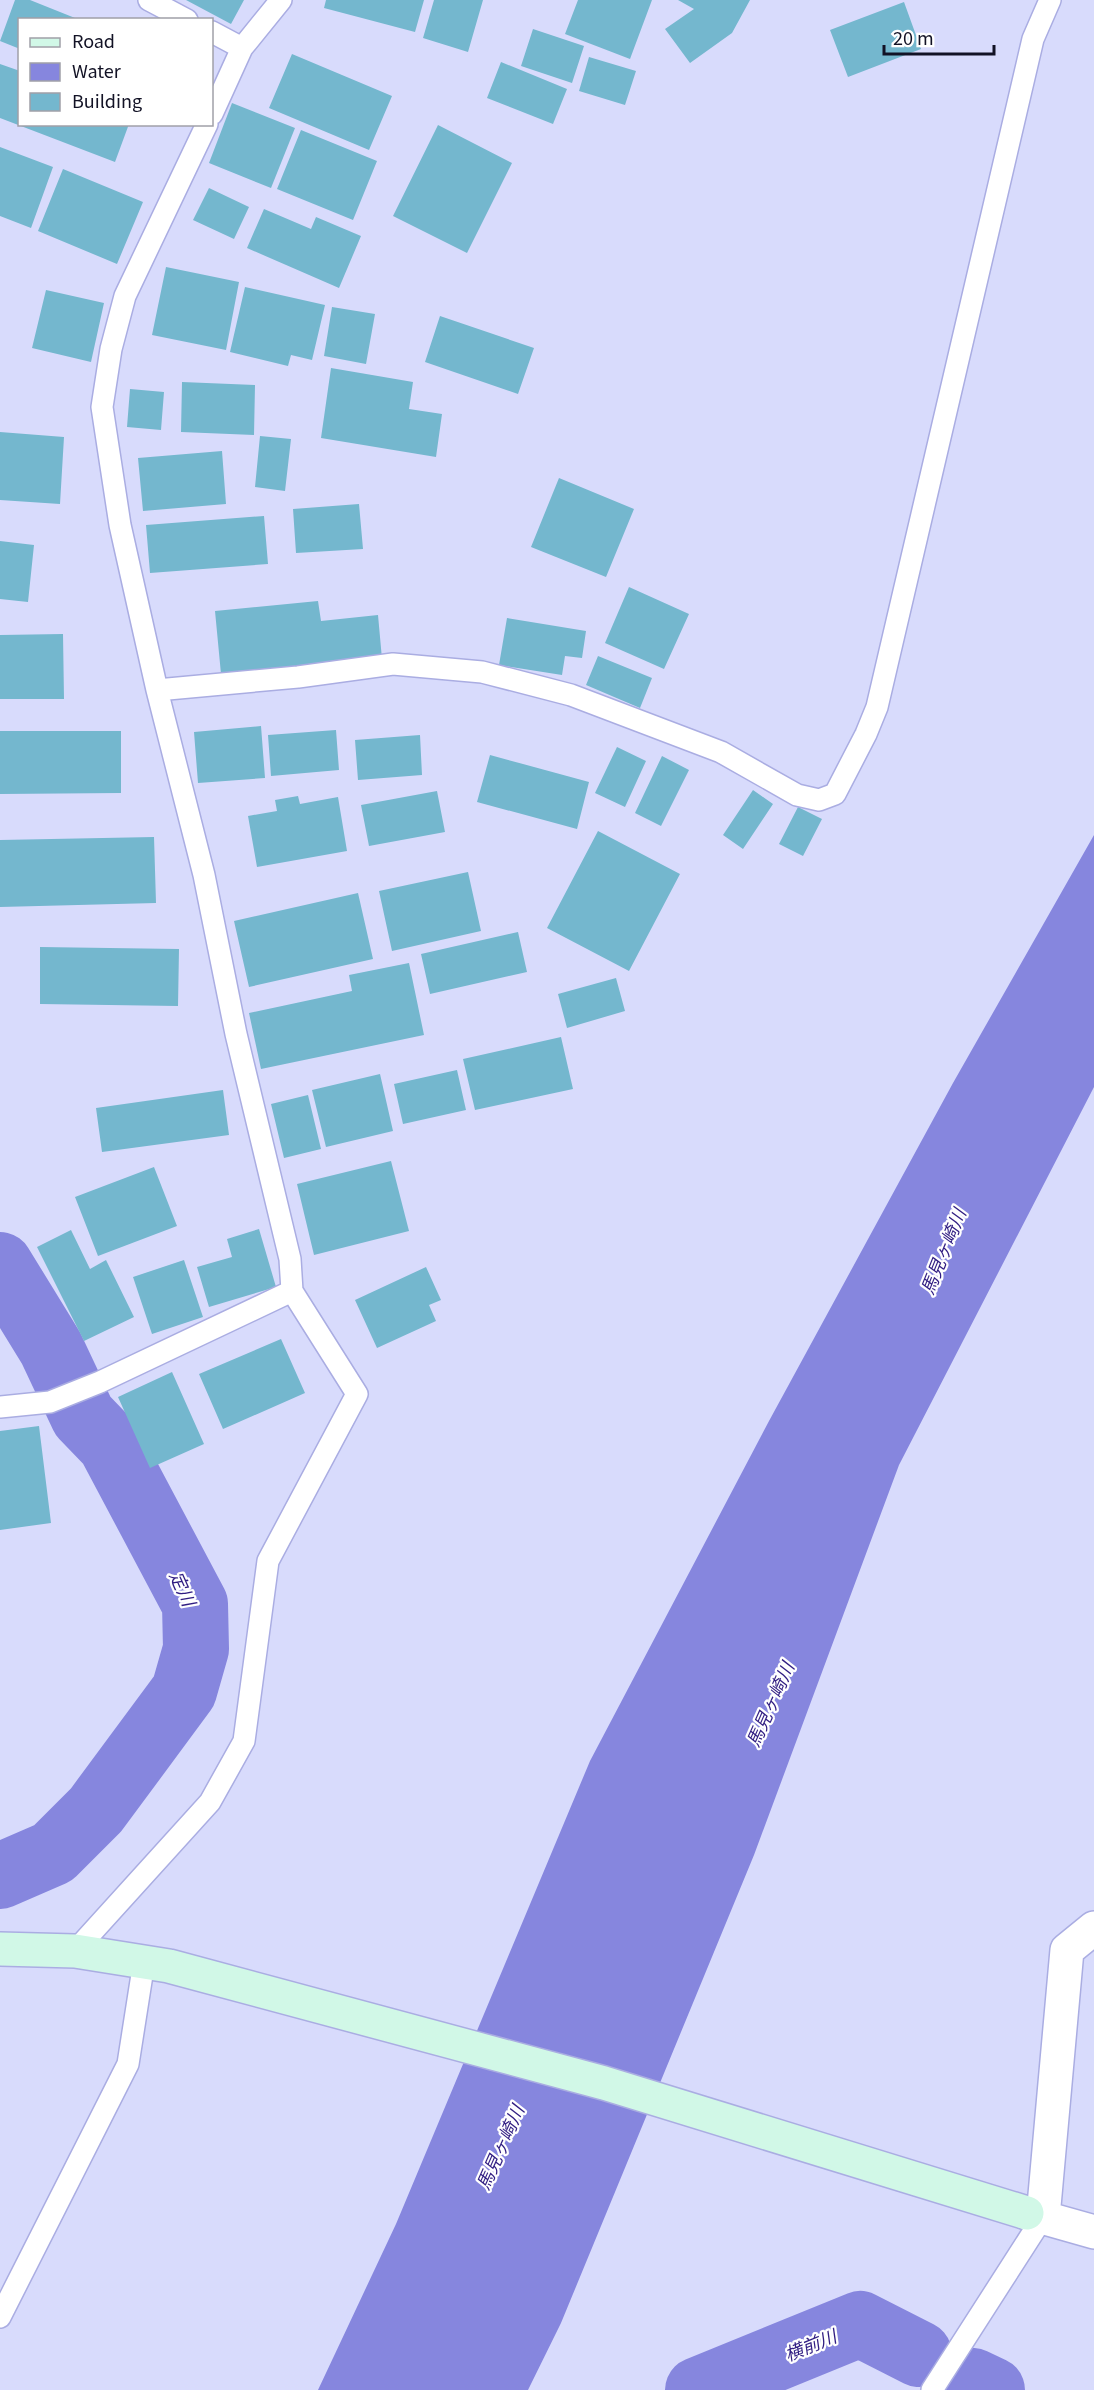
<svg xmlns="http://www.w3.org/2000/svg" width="1094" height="2390" viewBox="0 0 1094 2390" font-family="Georgia,'Noto Sans JP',serif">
<rect width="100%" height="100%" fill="#d8dbfc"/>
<path fill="#8686de" d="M 1094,835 L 1094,1087 L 899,1465 L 754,1855 L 561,2323 L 528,2390 L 318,2390 L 396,2224 L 590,1761 L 769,1421 L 953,1083 Z"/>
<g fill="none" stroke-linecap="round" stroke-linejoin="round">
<path stroke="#8686de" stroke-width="66" d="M 0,1265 L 51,1348 L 83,1416 L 110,1444 L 195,1604 L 196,1649 L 184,1691 L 96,1810 L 53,1853 L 0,1876
M 973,2381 L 992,2390
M 698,2390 L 860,2324 L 919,2354"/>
</g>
<path fill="#74b7ce" d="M 15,0 L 30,0 L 80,20 L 20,20 L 20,49 L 0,41 Z
M 186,0 L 244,0 L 231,24 Z
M 326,0 L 424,0 L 415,32 L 324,8 Z
M 434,0 L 483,0 L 468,52 L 423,38 Z
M 578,0 L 652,0 L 630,59 L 565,34 Z
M 678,0 L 750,0 L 732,33 L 690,63 L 665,29 L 694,9 Z
M 904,2 L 921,49 L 848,77 L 830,30 Z
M 533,29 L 584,46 L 572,83 L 521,66 Z
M 292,54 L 392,96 L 369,150 L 269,108 Z
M 589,57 L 636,71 L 625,105 L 579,91 Z
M 501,62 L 567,89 L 553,124 L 487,98 Z
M 0,64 L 20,71 L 20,124 L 129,124 L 115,162 L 0,118 Z
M 232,103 L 295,128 L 271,188 L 209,163 Z
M 438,125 L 512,163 L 467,253 L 393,216 Z
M 301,130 L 377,161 L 353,220 L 277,189 Z
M 0,147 L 53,167 L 31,228 L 0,216 Z
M 63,169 L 143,202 L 117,264 L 38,231 Z
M 209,188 L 249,207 L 234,239 L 193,220 Z
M 264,209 L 311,229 L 316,217 L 361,236 L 339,288 L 247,248 Z
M 166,267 L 239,282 L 226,350 L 152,335 Z
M 245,287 L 325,305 L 312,360 L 291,355 L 288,366 L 230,352 Z
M 46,290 L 104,303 L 91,362 L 32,348 Z
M 332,307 L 375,314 L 366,364 L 324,356 Z
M 440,316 L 534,348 L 518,394 L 425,362 Z
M 331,368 L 413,382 L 409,409 L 442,414 L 436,457 L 321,438 Z
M 182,382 L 255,385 L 254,435 L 181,432 Z
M 130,389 L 164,392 L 161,430 L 127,427 Z
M 0,432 L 64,437 L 60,504 L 0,500 Z
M 260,436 L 291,439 L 285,491 L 255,487 Z
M 222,451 L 226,504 L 143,511 L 138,458 Z
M 559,478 L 634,509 L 606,577 L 531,547 Z
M 359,504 L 363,549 L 296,553 L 293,509 Z
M 264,516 L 268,564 L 150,573 L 146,525 Z
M 0,541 L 34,545 L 28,602 L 0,599 Z
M 629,587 L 689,614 L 664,669 L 605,643 Z
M 318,601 L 321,621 L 378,615 L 382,659 L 221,674 L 215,611 Z
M 507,618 L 586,631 L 582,658 L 565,656 L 562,675 L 499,665 Z
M 63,634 L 64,699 L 0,699 L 0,635 Z
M 598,656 L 652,678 L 640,708 L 586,685 Z
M 261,726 L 265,778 L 198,783 L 194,732 Z
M 336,730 L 339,770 L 271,776 L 268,735 Z
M 0,731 L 121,731 L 121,793 L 0,794 Z
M 420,735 L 422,775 L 358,780 L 355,740 Z
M 617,747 L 646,761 L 625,807 L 595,793 Z
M 490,755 L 589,782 L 577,829 L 477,802 Z
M 662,756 L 689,770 L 661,826 L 635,813 Z
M 753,790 L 773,804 L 743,849 L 723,835 Z
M 437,791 L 445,832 L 369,846 L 361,805 Z
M 298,796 L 300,804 L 338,797 L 347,851 L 257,867 L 248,816 L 277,811 L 275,800 Z
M 798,807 L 822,819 L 803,856 L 779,844 Z
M 598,831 L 680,874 L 629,971 L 547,928 Z
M 154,837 L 156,903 L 0,907 L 0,840 Z
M 468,872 L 481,931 L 392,951 L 379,891 Z
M 358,893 L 373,959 L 249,987 L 234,921 Z
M 518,932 L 527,972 L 430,994 L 421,954 Z
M 40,947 L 179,949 L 178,1006 L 40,1004 Z
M 409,963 L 424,1035 L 261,1069 L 249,1013 L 352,991 L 349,975 Z
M 616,978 L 625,1011 L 567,1028 L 558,994 Z
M 561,1037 L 573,1089 L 475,1110 L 463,1059 Z
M 457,1070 L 466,1110 L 403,1124 L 394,1084 Z
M 380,1074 L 393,1131 L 326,1147 L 312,1090 Z
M 223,1090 L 229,1135 L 102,1152 L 96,1108 Z
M 308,1095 L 321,1149 L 284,1158 L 271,1104 Z
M 391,1161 L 409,1231 L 314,1255 L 297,1184 Z
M 154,1167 L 177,1226 L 98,1256 L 75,1197 Z
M 259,1229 L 276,1287 L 209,1307 L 197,1267 L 232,1257 L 227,1239 Z
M 71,1230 L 90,1269 L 106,1260 L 134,1317 L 84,1341 L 37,1247 Z
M 184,1260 L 203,1317 L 152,1334 L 133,1277 Z
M 426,1267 L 441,1300 L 429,1305 L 436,1321 L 377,1348 L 355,1300 Z
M 281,1339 L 305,1393 L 223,1429 L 199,1374 Z
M 172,1372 L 204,1444 L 150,1468 L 118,1397 Z
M 39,1426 L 51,1523 L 0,1530 L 0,1431 Z"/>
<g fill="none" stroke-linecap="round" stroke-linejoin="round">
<defs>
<path id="lane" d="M 149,0 L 187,20
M 212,32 L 242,48
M 212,114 L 242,48 L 281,0
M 157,690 L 298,677 L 393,664 L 482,672 L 571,695 L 721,752 L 797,795 L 819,800 L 835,794 L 866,734 L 877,707 L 1033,39 L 1050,0
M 0,1407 L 50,1402 L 100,1382 L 292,1291
M 75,1951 L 210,1802 L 244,1741 L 268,1561 L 357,1394 L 292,1291 L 290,1259 L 236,1034 L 204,875 L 157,690 L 120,525 L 102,407 L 111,349 L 125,296 L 207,124
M 0,2317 L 128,2064 L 144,1962
M 932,2390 L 1043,2217"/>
<path id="street" d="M 1027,2213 L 1094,2232
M 1043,2217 L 1067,1950 L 1094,1928"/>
<path id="secondary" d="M 0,1949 L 75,1951 L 169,1966 L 604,2083 L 1027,2213"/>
</defs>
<use href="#lane" stroke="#aaade2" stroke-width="24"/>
<use href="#street" stroke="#aaade2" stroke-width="36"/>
<use href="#secondary" stroke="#aaade2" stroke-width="36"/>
<use href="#lane" stroke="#fff" stroke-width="21"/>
<use href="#street" stroke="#fff" stroke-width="33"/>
<use href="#secondary" stroke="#d1f8e7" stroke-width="33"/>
</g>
<g text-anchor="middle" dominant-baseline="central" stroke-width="4.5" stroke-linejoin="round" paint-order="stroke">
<g font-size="18" font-style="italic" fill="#301d82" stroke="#fff">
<text transform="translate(942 1251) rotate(-68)">馬見ヶ崎川</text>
<text transform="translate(184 1588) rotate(66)">定川</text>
<text transform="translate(769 1704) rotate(-66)">馬見ヶ崎川</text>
<text transform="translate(499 2147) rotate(-66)">馬見ヶ崎川</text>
<text transform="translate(810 2344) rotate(-22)">横前川</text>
</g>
</g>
<rect x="18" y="18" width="195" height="108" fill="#ffffff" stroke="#a0a0a8" stroke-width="1.5"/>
<rect x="30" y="38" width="30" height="9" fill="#d1f8e7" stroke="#a0a0a8" stroke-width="1.5"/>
<text x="72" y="48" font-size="18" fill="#121225">Road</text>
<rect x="30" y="63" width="30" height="18" fill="#8686de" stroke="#a0a0a8" stroke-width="1.5"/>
<text x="72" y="78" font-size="18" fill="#121225">Water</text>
<rect x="30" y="93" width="30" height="18" fill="#74b7ce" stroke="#a0a0a8" stroke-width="1.5"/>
<text x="72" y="108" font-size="18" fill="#121225">Building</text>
<path d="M884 45v9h110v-9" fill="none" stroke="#121225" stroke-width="3"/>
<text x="893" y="45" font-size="18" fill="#121225" stroke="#ffffff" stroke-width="4.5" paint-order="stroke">20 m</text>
</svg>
